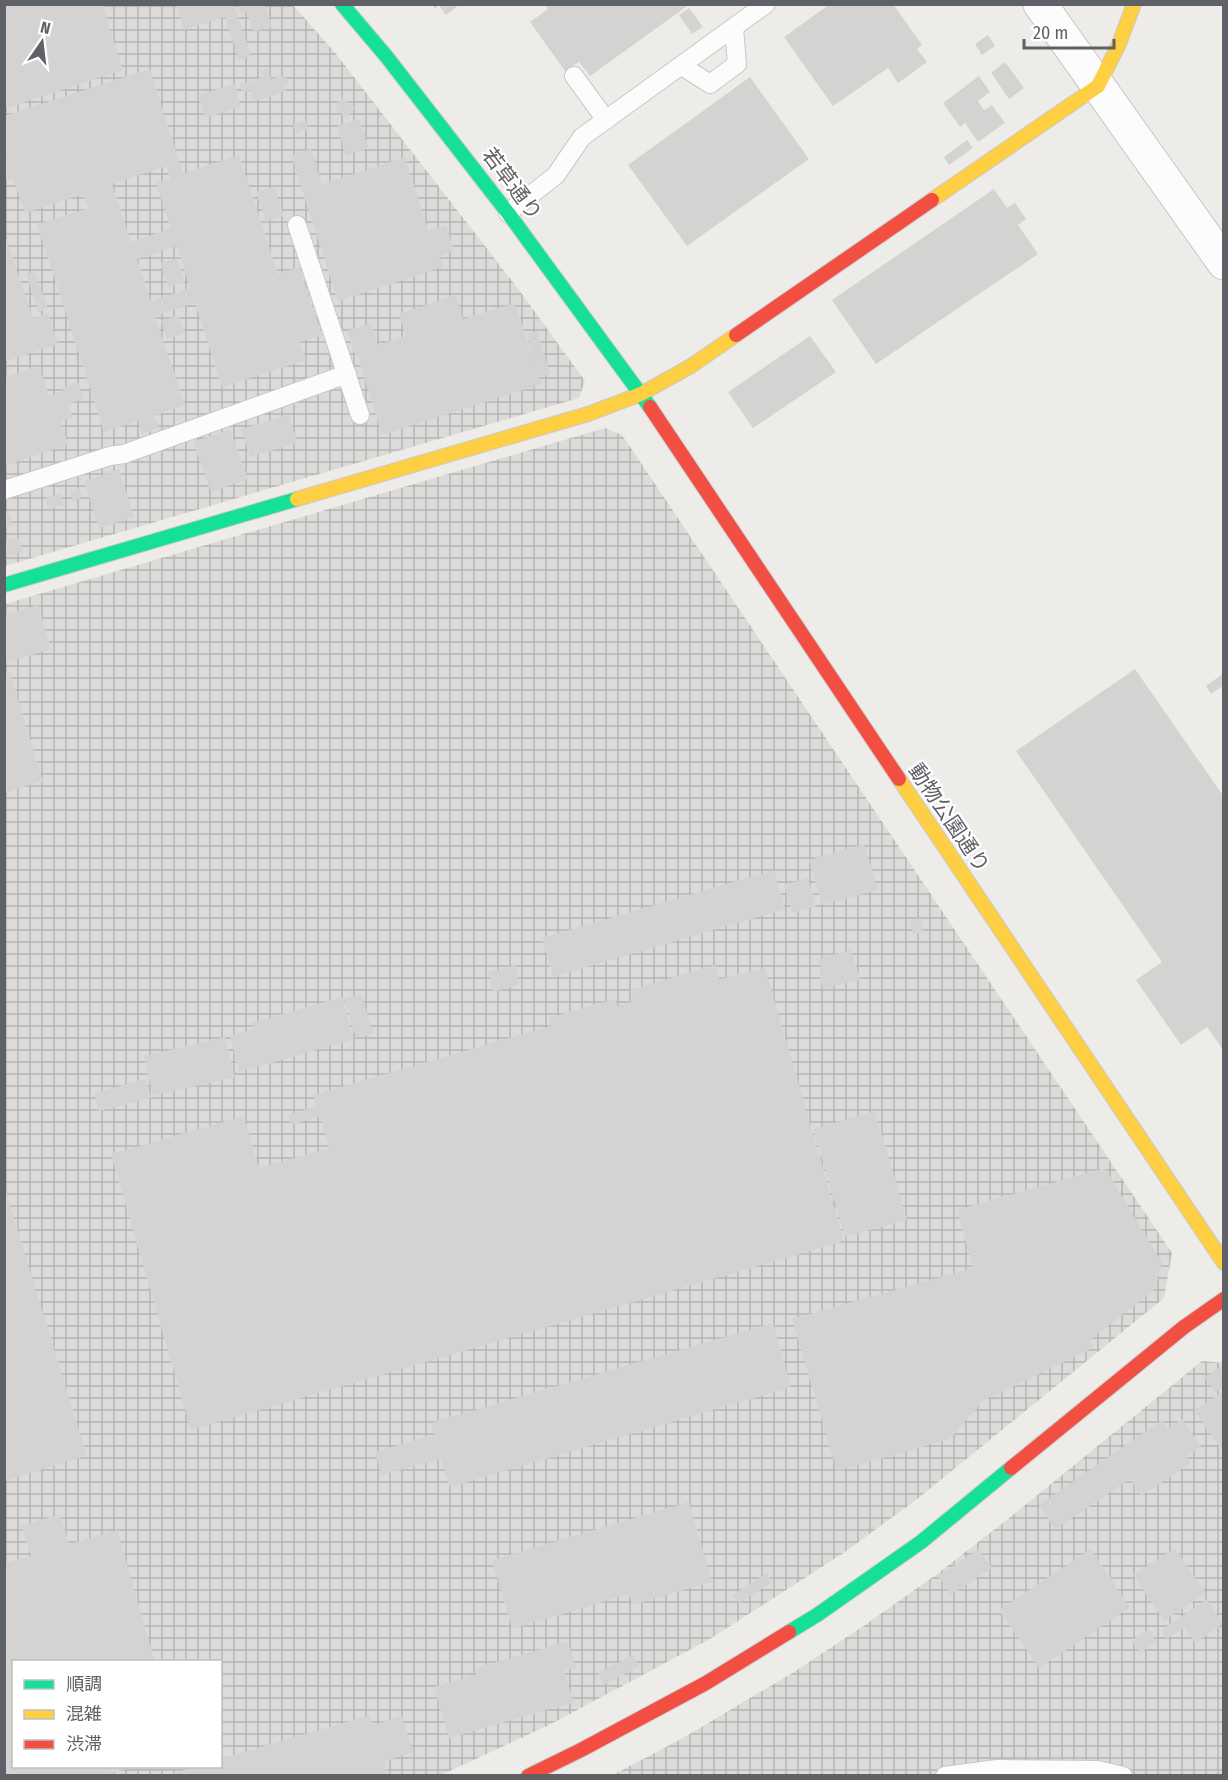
<svg xmlns="http://www.w3.org/2000/svg" width="1228" height="1780" viewBox="0 0 1228 1780" font-family="'Fira Sans Condensed','Noto Sans JP',sans-serif">
<defs>
<pattern id="industrial-grid" width="8" height="8" patternUnits="userSpaceOnUse" patternTransform="scale(1.5)"><rect width="8" height="8" fill="#dddbd9"/><path d="M0 4h8M4 0v8" fill="none" stroke="#b6b5b4"/></pattern>
</defs>
<rect width="100%" height="100%" fill="#edece9"/>
<path fill="url(#industrial-grid)" fill-rule="evenodd" d="M 5,5 L 293,5 L 336,54 L 519,290 L 585,381 L 579,398 L 5,566 Z
M 605,428 L 622,435 L 1172,1253 L 1164,1298 L 916,1500 L 842,1554 L 710,1639 L 551,1724 L 454,1769 L 439,1776 L 5,1776 L 5,604 ZM 14,1662 L 220,1662 L 220,1766 L 14,1766 Z
M 1202,1361 L 1223,1363 L 1223,1775 L 611,1776 L 683,1738 L 794,1672 L 865,1625 L 937,1574 L 1008,1519 Z"/>
<path fill="#d4d3d2" fill-rule="evenodd" d="M 4,4 L 102,4 L 123,70 L 4,109 Z
M 176,4 L 234,4 L 251,56 L 239,60 L 225,17 L 184,30 Z
M 238,4 L 264,4 L 272,26 L 254,32 L 247,12 L 241,14 Z
M 432,4 L 460,4 L 446,15 L 439,5 L 435,9 Z
M 545,4 L 690,4 L 590,76 L 579,62 L 565,71 L 530,22 L 548,9 Z
M 830,4 L 893,4 L 922,45 L 917,49 L 927,62 L 898,83 L 888,68 L 833,106 L 784,37 Z
M 689,8 L 703,27 L 692,34 L 679,15 Z
M 988,35 L 995,46 L 982,55 L 975,44 Z
M 1005,62 L 1024,88 L 1009,99 L 991,73 Z
M 268,68 L 271,79 L 285,75 L 289,84 L 284,86 L 286,91 L 254,102 L 250,90 L 242,92 L 240,84 L 263,77 L 261,71 Z
M 150,69 L 183,174 L 239,155 L 278,274 L 299,267 L 322,335 L 300,342 L 306,360 L 222,387 L 195,303 L 155,316 L 185,405 L 154,416 L 159,428 L 142,434 L 138,421 L 104,432 L 37,224 L 88,208 L 83,194 L 25,213 L 13,178 L 4,181 L 4,159 L 7,158 L 4,152 L 4,116 ZM 166,166 L 170,179 L 156,183 L 171,228 L 131,242 L 112,184 ZM 177,246 L 190,288 L 151,301 L 137,259 Z
M 979,76 L 990,92 L 978,101 L 984,110 L 972,118 L 992,105 L 1005,123 L 978,142 L 965,123 L 960,127 L 943,103 Z
M 750,77 L 809,159 L 687,246 L 628,165 Z
M 235,84 L 241,107 L 205,118 L 198,95 Z
M 342,97 L 355,108 L 347,118 L 334,108 Z
M 359,119 L 369,148 L 346,156 L 337,126 Z
M 306,120 L 308,129 L 296,133 L 293,124 Z
M 967,140 L 973,148 L 949,165 L 944,157 Z
M 311,149 L 322,184 L 405,157 L 428,230 L 446,225 L 454,251 L 439,256 L 443,267 L 338,301 L 291,155 Z
M 274,186 L 284,216 L 266,222 L 256,192 Z
M 994,189 L 1007,208 L 1015,203 L 1026,219 L 1018,225 L 1038,254 L 876,364 L 832,300 Z
M 4,232 L 33,318 L 48,313 L 58,344 L 4,362 Z
M 177,258 L 185,282 L 168,287 L 160,263 Z
M 35,272 L 48,309 L 39,312 L 26,274 Z
M 456,295 L 463,319 L 515,303 L 535,363 L 527,334 L 537,331 L 550,374 L 539,377 L 542,384 L 382,435 L 357,354 L 355,355 L 347,331 L 371,323 L 378,345 L 406,336 L 399,314 Z
M 179,315 L 185,333 L 167,339 L 161,321 Z
M 810,336 L 836,372 L 753,428 L 728,392 Z
M 39,366 L 49,396 L 63,391 L 62,387 L 78,382 L 84,399 L 68,404 L 73,418 L 61,421 L 68,445 L 4,466 L 4,378 Z
M 289,415 L 297,443 L 250,457 L 241,429 Z
M 230,429 L 248,479 L 211,492 L 193,442 Z
M 119,469 L 134,517 L 99,528 L 84,481 Z
M 79,488 L 83,497 L 73,501 L 70,491 Z
M 61,493 L 64,505 L 48,509 L 45,498 Z
M 8,511 L 13,525 L 4,528 L 4,512 Z
M 18,537 L 23,552 L 4,557 L 4,540 Z
M 38,605 L 51,649 L 4,663 L 4,615 Z
M 1135,669 L 1224,797 L 1224,1051 L 1207,1027 L 1181,1045 L 1136,980 L 1162,962 L 1016,751 Z
M 10,673 L 43,781 L 4,793 L 4,674 Z
M 1224,673 L 1224,685 L 1211,694 L 1206,686 Z
M 864,844 L 878,890 L 822,905 L 809,860 Z
M 774,870 L 785,909 L 553,977 L 542,938 Z
M 808,878 L 816,906 L 792,913 L 784,885 Z
M 920,918 L 924,932 L 914,935 L 910,921 Z
M 851,950 L 860,979 L 823,989 L 819,974 L 822,973 L 818,959 Z
M 515,965 L 520,984 L 493,992 L 488,972 Z
M 715,965 L 719,979 L 765,968 L 844,1241 L 191,1430 L 111,1154 L 244,1116 L 259,1168 L 329,1148 L 320,1116 L 291,1125 L 288,1115 L 316,1106 L 313,1095 L 550,1026 L 548,1018 L 615,999 L 617,1006 L 633,1001 L 630,990 Z
M 361,994 L 373,1033 L 356,1038 L 344,999 Z
M 342,997 L 354,1039 L 239,1072 L 230,1036 L 253,1029 L 251,1023 Z
M 225,1037 L 235,1077 L 153,1096 L 144,1056 Z
M 146,1079 L 151,1098 L 99,1111 L 94,1093 Z
M 875,1111 L 907,1220 L 845,1237 L 813,1129 Z
M 1105,1168 L 1162,1263 L 1155,1289 L 1090,1340 L 1093,1348 L 983,1401 L 950,1439 L 837,1471 L 792,1319 L 973,1268 L 957,1210 Z
M 6,1192 L 87,1456 L 4,1481 L 4,1193 Z
M 773,1323 L 791,1387 L 450,1487 L 440,1459 L 382,1475 L 375,1452 L 434,1435 L 430,1423 Z
M 1224,1365 L 1224,1387 L 1215,1392 L 1205,1377 Z
M 1224,1391 L 1224,1454 L 1194,1410 Z
M 1182,1419 L 1201,1446 L 1187,1456 L 1191,1463 L 1141,1496 L 1130,1479 L 1055,1529 L 1039,1505 L 1162,1420 L 1168,1429 Z
M 689,1502 L 712,1582 L 632,1605 L 629,1594 L 512,1629 L 492,1560 Z
M 60,1514 L 69,1544 L 117,1530 L 155,1662 L 14,1662 L 14,1766 L 132,1767 L 103,1776 L 4,1776 L 4,1563 L 31,1556 L 21,1526 Z
M 1175,1548 L 1206,1593 L 1164,1621 L 1133,1575 Z
M 979,1549 L 992,1568 L 951,1595 L 938,1576 Z
M 1091,1549 L 1130,1607 L 1039,1668 L 999,1610 Z
M 767,1573 L 772,1582 L 739,1603 L 733,1595 Z
M 1207,1599 L 1223,1624 L 1195,1643 L 1185,1627 L 1167,1639 L 1161,1630 Z
M 1149,1629 L 1157,1642 L 1140,1653 L 1132,1640 Z
M 568,1641 L 576,1668 L 564,1671 L 574,1702 L 449,1738 L 434,1687 L 477,1674 L 475,1668 Z
M 633,1655 L 639,1667 L 604,1684 L 598,1673 Z
M 370,1715 L 373,1725 L 402,1716 L 413,1752 L 384,1761 L 388,1776 L 167,1776 L 195,1766 L 220,1766 L 220,1759 Z"/>
<g fill="none" stroke-linecap="round" stroke-linejoin="round">
<defs>
<path id="lane" d="M 682,66 L 710,84 L 737,64 L 734,28
M 574,76 L 606,120
M 508,213 L 556,175 L 582,137 L 766,4
M 297,225 L 360,415
M 4,490 L 110,456 L 124,454 L 347,374
M 945,1776 L 997,1769 L 1098,1770 L 1123,1776"/>
<path id="street" d="M 1040,4 L 1224,263"/>
<path id="fast" d="M 342,4 L 386,56 L 508,213 L 650,407
M 4,585 L 297,499
M 789,1632 L 817,1615 L 921,1542 L 1011,1468"/>
<path id="slow" d="M 932,200 L 1098,86 L 1119,44 L 1134,4
M 297,499 L 588,414 L 641,394 L 691,366 L 736,335
M 899,779 L 1224,1263"/>
<path id="jam" d="M 736,335 L 932,200
M 650,407 L 899,779
M 1011,1468 L 1184,1327 L 1224,1299
M 528,1776 L 581,1750 L 706,1683 L 789,1632"/>
</defs>
<use href="#lane" stroke="#c8c8c8" stroke-width="20"/>
<use href="#street" stroke="#c8c8c8" stroke-width="35"/>
<use href="#fast" stroke="#cacaca" stroke-width="16"/>
<use href="#slow" stroke="#cacaca" stroke-width="16"/>
<use href="#jam" stroke="#cacaca" stroke-width="16"/>
<use href="#lane" stroke="#fcfcfc" stroke-width="18"/>
<use href="#street" stroke="#fcfcfc" stroke-width="33"/>
<use href="#fast" stroke="#16e098" stroke-width="14"/>
<use href="#slow" stroke="#ffcf43" stroke-width="14"/>
<use href="#jam" stroke="#f24e42" stroke-width="14"/>
</g>
<g text-anchor="middle" dominant-baseline="central" stroke-width="4.5" stroke-linejoin="round" paint-order="stroke">
<g font-size="21" fill="#5e6166" stroke="#fff">
<text transform="translate(512 184) rotate(53)">若草通り</text>
<text transform="translate(949 818) rotate(56)">動物公園通り</text>
</g>
</g>
<rect width="1228" height="1780" fill="none" stroke="#5e6166" stroke-width="12"/>
<rect x="12" y="1660" width="210" height="108" fill="#ffffff" stroke="#bfc0c2" stroke-width="1.5"/>
<rect x="24" y="1680" width="30" height="9" fill="#16e098" stroke="#bfc0c2" stroke-width="1.5"/>
<text x="66" y="1690" font-size="18" fill="#5e6166">順調</text>
<rect x="24" y="1710" width="30" height="9" fill="#ffcf43" stroke="#bfc0c2" stroke-width="1.5"/>
<text x="66" y="1720" font-size="18" fill="#5e6166">混雑</text>
<rect x="24" y="1740" width="30" height="9" fill="#f24e42" stroke="#bfc0c2" stroke-width="1.5"/>
<text x="66" y="1750" font-size="18" fill="#5e6166">渋滞</text>
<g transform="translate(42 42) rotate(14)" stroke="#ffffff" stroke-width="4.5" paint-order="stroke">
<path d="M0-4.5L10 22L0 15L-10 22Z" fill="#5e6166"/>
<text y="-9" font-size="16" font-weight="bold" text-anchor="middle" fill="#5e6166">N</text>
</g>
<path d="M1024 39v9h90v-9" fill="none" stroke="#5e6166" stroke-width="3"/>
<text x="1033" y="39" font-size="18" fill="#5e6166" stroke="#ffffff" stroke-width="4.5" paint-order="stroke">20 m</text>
</svg>
